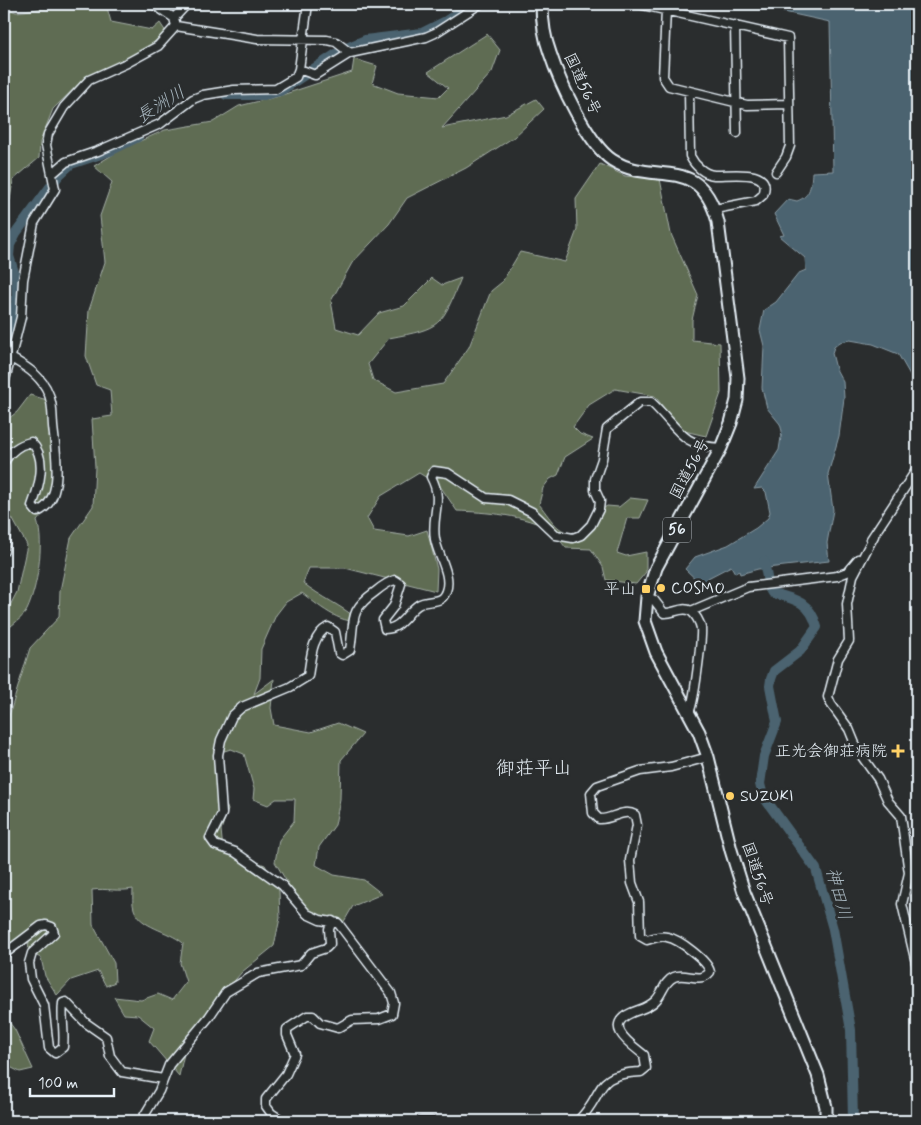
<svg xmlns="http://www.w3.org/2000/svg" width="921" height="1125" viewBox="0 0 921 1125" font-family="Mynerve,'Klee One',sans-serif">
<rect width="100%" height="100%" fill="#2a2d2e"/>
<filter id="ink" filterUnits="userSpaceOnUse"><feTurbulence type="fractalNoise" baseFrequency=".02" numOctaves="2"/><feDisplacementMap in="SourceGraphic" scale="10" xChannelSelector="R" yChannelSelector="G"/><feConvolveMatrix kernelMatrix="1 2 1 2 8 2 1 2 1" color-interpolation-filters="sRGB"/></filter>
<g filter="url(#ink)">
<path fill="#5f6c53" stroke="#a4aea6" d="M 75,4 L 106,4 L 111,22 L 152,30 L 160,23 L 166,32 L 142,52 L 85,78 L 53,109 L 40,142 L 39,158 L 13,180 L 10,200 L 4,209 L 4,7 L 16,12 Z
M 487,34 L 500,50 L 492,72 L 442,128 L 506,115 L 536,99 L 544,109 L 514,137 L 466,168 L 407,198 L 389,224 L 352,263 L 331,301 L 336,328 L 358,335 L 379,313 L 404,306 L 432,278 L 442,285 L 461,278 C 441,327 442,328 389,338 L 368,364 L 373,380 L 396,392 L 443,384 L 469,347 L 491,291 L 502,282 L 520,252 L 565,262 L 577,230 L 576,199 L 600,164 L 625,176 L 660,179 L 671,234 L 698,295 L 692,320 L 692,340 L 720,343 L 721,393 L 706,436 L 680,430 L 655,396 L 615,389 L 589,405 L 573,427 L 580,434 L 593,439 L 565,457 L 558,475 L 550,479 L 543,488 L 539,504 C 554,523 557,533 583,537 L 595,528 L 598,512 L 607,506 L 619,507 L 630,498 L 648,500 L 640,518 L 627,518 L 617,553 L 626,556 L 646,552 L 646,572 L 636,584 L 606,580 L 603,567 L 591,549 L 566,548 C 561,542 556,534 550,530 C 527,515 484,512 457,511 L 440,486 L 419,473 L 381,496 L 367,518 L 374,531 L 409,536 L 427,530 L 437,569 L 436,591 L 345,568 L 309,568 L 303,583 C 321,597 342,606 360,621 C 339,624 318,605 302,593 L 286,602 L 276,615 L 261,649 L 260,678 L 254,694 L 274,679 L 271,708 L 274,725 L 311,732 L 338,723 L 363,734 L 341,760 L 340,799 L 335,825 L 319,847 L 316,865 L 334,875 L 364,880 L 382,894 L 353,906 L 342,925 L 326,922 L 302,907 L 275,862 L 279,840 L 294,821 L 295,799 L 276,799 L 268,805 L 253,799 L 254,789 L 244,754 L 231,749 L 214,754 L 217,780 L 228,810 L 221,830 L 223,850 L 265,865 L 279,891 L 280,918 L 274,946 L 242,972 L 217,1001 L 186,1045 L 179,1076 L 149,1041 L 154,1028 L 138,1015 L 124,1014 L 114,997 L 141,1000 L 158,994 L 172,1000 L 186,982 L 180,963 L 183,943 C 168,930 140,928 134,909 C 132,904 133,895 133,889 C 118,892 107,888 92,890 L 93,925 L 114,963 L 115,982 L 106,986 L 98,971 L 71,980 L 57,995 L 45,976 L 41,958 L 28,952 L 29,942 L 4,960 L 4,732 L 30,648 L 59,617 L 60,591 L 71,538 L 93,506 L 95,467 L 92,419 L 112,416 L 110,390 L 96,385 L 86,356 L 89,310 L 105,262 L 100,216 L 112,182 L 94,166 L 122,149 L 165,130 L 213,122 L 239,106 L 276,97 L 352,72 L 354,59 L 377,66 L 372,83 L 398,93 L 439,97 L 448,88 L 428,72 Z
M 30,395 L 47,400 C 55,428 70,473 54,500 C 50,508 42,514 37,521 C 45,543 37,589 27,610 C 23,618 10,626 4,632 L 4,617 L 17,592 L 27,545 L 12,518 L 4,514 L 4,422 L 17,412 Z
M 4,1015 L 15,1030 L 33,1069 L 20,1072 L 4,1064 Z"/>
<path fill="#4b636f" stroke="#8a9ca6" d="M 747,4 L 917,4 L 917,387 L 898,354 L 873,344 L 850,340 L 840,342 L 834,347 L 832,353 L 836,369 L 843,382 L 844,398 L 839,436 L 828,474 L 833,510 L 827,543 L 829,561 L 758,569 L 740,574 L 739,571 L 735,573 L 731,566 L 706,579 L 708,585 L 703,586 L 685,569 L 695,557 L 728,545 L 756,528 L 768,518 L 770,512 L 766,492 L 762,488 L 754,489 L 779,450 L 782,431 L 780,424 L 767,408 L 762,388 L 764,346 L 760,330 L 764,310 L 776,302 L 799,273 L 806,270 L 805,258 L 779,236 L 784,235 L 774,214 L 788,199 L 797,201 C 811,196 811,185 812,172 L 833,171 L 830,22 Z"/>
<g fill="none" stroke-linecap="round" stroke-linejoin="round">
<path stroke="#4b636f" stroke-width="10" d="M 226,95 L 265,95 L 280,91 L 344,49 L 365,40 L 422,33 L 446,21 L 472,4
M 4,365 L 17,298 L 16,279 L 9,256 L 10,245 L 16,233 L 59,175 L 71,164 L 110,151 L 138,137
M 764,561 L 769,588 L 772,593 C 796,599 810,602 817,627 L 800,651 L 774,671 L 771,679 L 770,686 L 777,722 L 764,756 L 760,784 L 763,796 L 816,869 L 833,929 L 851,1030 L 853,1121"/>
<defs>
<path id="minor" d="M 153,4 L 174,18 L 176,26
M 638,4 L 788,38 L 790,146 L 786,157 L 776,172
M 666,10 L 663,77 L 669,86 L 747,105 L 789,104
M 174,18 L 187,4
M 735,25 L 737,133
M 299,69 L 315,75 L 350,53 L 426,37 L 435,33 L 480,4
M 689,91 L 690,156 C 695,166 704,174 714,175 C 728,176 774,167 763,195 L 756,201 L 715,209
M 52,174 L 66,162 L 98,151 L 160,124 L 193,99 L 203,95 L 234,90 L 276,89 L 296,77 L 299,69 L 308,4
M 4,384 L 21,317 L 23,280 L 34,223 L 55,189 L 46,145 L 48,134 L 64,107 L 89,80 L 127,63 L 158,46 L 176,26 L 257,39 L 327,40 L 336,42 L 350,53
M 4,462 C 10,451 18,445 31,442 C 48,458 39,487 32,506 L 37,512 C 66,501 55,449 53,426 C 52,412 53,401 46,388 C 38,374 25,366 11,358
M 4,508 L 6,532 L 4,551
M 874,536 L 853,576 L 847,604 L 849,641 L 838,659 L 828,697 L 831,704 L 849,729 L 858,751 L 878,779 L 888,801 L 901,816 L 909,873 L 902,904 L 917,967
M 871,539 L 917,469
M 647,597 L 654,600 L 664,613 C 673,614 682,606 691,611 C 695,614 700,622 701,628 C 702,638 694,706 689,712
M 691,611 L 748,587 L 837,576 L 847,572 L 858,559
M 917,825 L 917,827
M 4,954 L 41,926 L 46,925 L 52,927 L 54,933 L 32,953 L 29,963 L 31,979 L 44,1005 L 49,1048 L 55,1053 L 63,1047 C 65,1032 61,1018 63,1003 L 66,1002 L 86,1023 L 106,1037 L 110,1056 L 122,1072 L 163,1079
M 141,1121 L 159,1091 L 169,1065 L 209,1017 L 226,992 L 258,973 L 301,965 L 311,953 L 326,948 L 330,944 L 329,929 L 332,921
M 283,1121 L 271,1113 L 266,1106 L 266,1099 L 286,1074 L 295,1054 L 287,1035 L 287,1029 L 307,1016 L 313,1016 L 320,1023 L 338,1028 L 352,1020 L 379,1019 L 392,1014 L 394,1003 L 391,993 L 338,923 L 320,920 L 307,914 L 282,885 L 235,852 L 215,845 L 210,838 L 222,814 L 218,755 L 221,740 L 232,716 L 242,707 L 290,687 L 308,676 C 311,659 311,636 328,627 L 335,632 L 339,653 L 342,655 L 350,650 C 355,620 348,611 375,592 C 381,587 387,582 395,580 L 401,584 L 394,606 L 383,620 L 385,629 C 401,629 406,613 418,605 C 428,598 441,606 446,591 C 452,575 438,556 435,539 C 431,514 444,501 431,477 L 434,471 L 448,473 L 486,498 L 508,500 L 532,512 L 556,535 L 573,538 L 581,535 L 591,525 L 599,509 L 600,501 L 595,490 L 595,479 L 602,459 L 607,429 L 640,402 L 651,402 C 678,427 680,446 721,448
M 421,1121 L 432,1121
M 578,1121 C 606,1093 592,1074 641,1072 L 646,1068 L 644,1055 C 632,1045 602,1026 631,1013 C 640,1009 648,1008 655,1001 C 663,994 663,982 674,977 C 686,972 701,984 710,972 C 708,961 679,939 667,937 C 660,935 654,938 647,940 L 640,936 L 639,902 L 632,883 L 630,860 L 637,825 L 635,815 C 623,808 612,820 599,819 L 593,813 L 591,793 L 597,786 L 640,771 L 671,767 L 708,757"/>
<path id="highway" d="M 542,4 C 542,20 544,37 550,53 C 559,81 588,144 612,160 C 654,187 700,152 718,222 L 738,378 L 737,400 L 731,423 L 721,448 L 656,568 L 647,597 L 645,621 L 656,652 L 699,732 L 708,757 L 731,850 L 744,892 L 818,1075 L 826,1107 L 826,1121"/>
</defs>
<use href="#minor" stroke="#e8f1f8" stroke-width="11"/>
<use href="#highway" stroke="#e8f1f8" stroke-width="15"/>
<use href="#minor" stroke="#2a2d2e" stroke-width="8"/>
<use href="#highway" stroke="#2a2d2e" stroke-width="11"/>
</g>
</g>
<g fill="#ffd166" stroke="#2a2d2e" stroke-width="2">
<circle cx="661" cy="588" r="5"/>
<rect x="641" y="584" width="10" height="10" rx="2.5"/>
<path d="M895.5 743.5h5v5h5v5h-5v5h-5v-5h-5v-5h5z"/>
<circle cx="730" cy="796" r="5"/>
</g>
<g text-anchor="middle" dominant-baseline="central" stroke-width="5" stroke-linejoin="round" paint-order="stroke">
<rect fill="#2a2d2e" stroke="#afb6bb" stroke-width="1" x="663" y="517.5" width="28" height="25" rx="4"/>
<g font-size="15" font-weight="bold" fill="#e8f1f8">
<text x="677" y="530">56</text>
</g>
<g font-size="16" fill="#e8f1f8" stroke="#2a2d2e">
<text transform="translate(582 84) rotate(65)">国道56号</text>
<text transform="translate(690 469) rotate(-62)">国道56号</text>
<text transform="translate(757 874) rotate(71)">国道56号</text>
</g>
<g font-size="16" fill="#e8f1f8" stroke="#2a2d2e" text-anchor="start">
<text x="671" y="588">COSMO</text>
<text x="636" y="589" text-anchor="end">平山</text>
<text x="887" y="751" text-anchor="end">正光会御荘病院</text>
<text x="740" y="796">SUZUKI</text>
</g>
<g font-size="18" font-style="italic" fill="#a9b8c1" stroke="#2a2d2e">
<text transform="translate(161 105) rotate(-32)">長洲川</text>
<text transform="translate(838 894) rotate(75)">神田川</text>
</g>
<g font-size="19" fill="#e8f1f8" stroke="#2a2d2e">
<text x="534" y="768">御荘平山</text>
</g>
</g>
<rect width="921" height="1125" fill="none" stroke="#2a2d2e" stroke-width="20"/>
<rect x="10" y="10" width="901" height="1105" fill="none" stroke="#e8f1f8" stroke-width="2" filter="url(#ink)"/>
<path d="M30 1088v8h84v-8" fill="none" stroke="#e8f1f8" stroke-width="2.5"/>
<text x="38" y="1088" font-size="15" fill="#e8f1f8" stroke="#2a2d2e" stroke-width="4" paint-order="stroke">100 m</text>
</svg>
